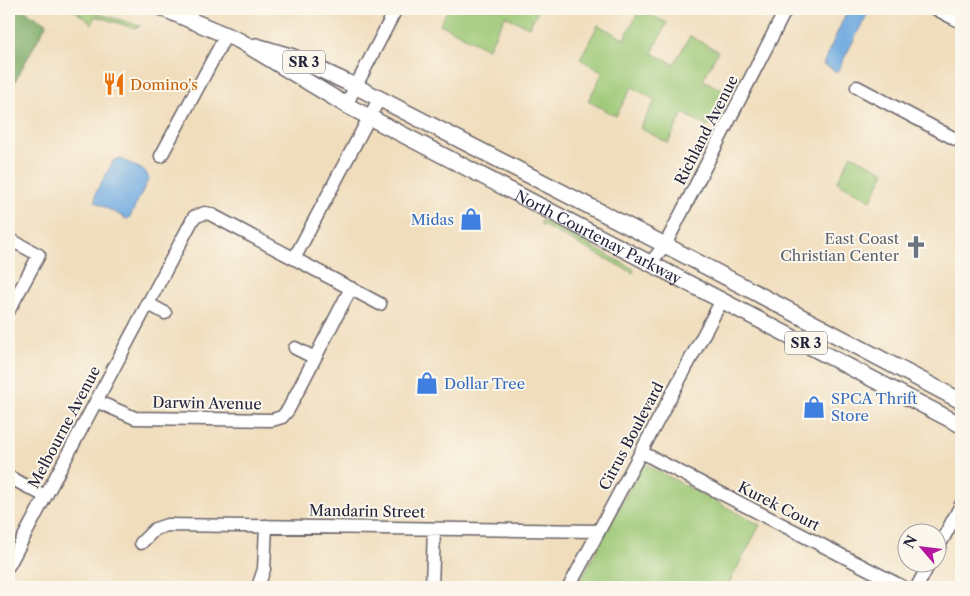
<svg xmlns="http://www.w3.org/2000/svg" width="970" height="596" viewBox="0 0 970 596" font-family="'Libre Caslon Text',serif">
<rect width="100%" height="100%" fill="#fbf7ec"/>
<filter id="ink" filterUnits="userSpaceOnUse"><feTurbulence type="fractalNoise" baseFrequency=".02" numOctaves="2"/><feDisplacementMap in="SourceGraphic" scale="10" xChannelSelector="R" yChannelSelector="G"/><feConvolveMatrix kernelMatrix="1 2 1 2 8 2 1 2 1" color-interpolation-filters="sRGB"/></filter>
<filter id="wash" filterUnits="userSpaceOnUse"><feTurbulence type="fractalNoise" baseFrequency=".0096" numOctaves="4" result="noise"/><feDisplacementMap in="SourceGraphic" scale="20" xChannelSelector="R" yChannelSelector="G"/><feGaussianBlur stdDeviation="1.12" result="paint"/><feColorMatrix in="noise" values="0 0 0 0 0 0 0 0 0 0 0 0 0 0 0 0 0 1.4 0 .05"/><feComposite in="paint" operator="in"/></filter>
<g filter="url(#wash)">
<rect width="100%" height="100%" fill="#f0ddbc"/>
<path fill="#9dc876" stroke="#607558" d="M 67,9 L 82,9 L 141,26 L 134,28 L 95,16 L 92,24 L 75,11 Z
M 448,9 L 539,9 L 529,27 L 505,16 L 488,49 L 440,24 Z
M 640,9 L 667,23 L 652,53 L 674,64 L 690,36 L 718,51 L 703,80 L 726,92 L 708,127 L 683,113 L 668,143 L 640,128 L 655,100 L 632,87 L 616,116 L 588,101 L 603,72 L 580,59 L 598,25 L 624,39 Z
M 851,155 L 885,172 L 871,200 L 837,182 Z
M 542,220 L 634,269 L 633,273 L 540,224 Z
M 643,463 L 760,525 L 727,587 L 577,587 Z"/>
<path fill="#7eac67" stroke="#506751" d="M 15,9 L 21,9 L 47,23 L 9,92 L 9,20 Z"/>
<path fill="#70aae0" stroke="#49668e" d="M 848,9 L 870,9 L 837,72 L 823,64 Z
M 121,159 L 145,171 L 149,178 L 130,217 L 127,219 L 95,202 L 96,192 L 114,160 Z"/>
</g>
<g filter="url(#ink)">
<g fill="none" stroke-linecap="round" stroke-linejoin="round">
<defs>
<path id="minor" d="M 936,9 L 961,22
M 857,87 L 961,142
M 346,105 L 396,9
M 161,156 L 226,35
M 9,239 L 39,255 L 9,310
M 295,257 L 379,99
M 650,263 L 665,245 L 786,9
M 147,303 L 165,313
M 295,348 L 315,358
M 96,401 L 135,418 L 272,420 L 282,417 L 288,410 L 351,288
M 641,452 L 903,587
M 9,477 L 45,496
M 141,543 L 155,529 L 167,525 L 599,531
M 938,548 L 961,505
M 9,565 L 194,217 L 205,213 L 210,214 L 380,304
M 258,587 L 264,569 L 266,526
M 432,587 L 434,529
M 569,587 L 722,300
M 917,587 L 929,564"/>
<g id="major">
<path id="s1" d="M 164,9 L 240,41 L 346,105 L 961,425"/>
<path d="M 256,46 L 293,57 L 355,86 L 665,245 L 961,401"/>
</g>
</defs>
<use href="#minor" stroke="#6a6368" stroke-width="15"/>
<use href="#major" stroke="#6a6368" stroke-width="18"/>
<use href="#minor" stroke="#fff" stroke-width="12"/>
<use href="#major" stroke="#fff" stroke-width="15"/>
</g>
</g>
<defs>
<symbol id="restaurant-bare" viewBox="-9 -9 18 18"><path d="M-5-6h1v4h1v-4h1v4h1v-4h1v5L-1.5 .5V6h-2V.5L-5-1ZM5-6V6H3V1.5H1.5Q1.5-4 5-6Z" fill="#e8710a" stroke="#fbf7ec" stroke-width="2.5" paint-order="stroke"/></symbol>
<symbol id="shop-bare" viewBox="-9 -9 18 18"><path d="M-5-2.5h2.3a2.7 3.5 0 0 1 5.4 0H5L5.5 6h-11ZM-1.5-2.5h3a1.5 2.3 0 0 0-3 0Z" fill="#3f7fe0" stroke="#fbf7ec" stroke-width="2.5" paint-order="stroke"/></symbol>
<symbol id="church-bare" viewBox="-9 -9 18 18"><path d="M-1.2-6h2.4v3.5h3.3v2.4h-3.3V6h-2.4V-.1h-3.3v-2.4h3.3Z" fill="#6b7280" stroke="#fbf7ec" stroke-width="2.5" paint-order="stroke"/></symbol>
</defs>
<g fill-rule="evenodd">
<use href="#restaurant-bare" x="98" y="68" width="32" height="32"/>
<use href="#shop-bare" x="455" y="203" width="32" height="32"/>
<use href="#church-bare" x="900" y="231" width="32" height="32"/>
<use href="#shop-bare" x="411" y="367" width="32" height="32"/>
<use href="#shop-bare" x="798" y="391" width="32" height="32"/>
</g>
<g text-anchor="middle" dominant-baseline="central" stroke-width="4" stroke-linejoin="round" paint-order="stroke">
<g fill="#fbf7ec" stroke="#636270" stroke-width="1">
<rect x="283" y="50.5" width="42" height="23" rx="4"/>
<rect x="785" y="331.5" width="42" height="23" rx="4"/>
</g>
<g font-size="14" font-weight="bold" fill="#22223b">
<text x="304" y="62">SR 3</text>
<text x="806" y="343">SR 3</text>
</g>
<g font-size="15" fill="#c56008" stroke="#fbf7ec" text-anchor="start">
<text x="130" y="84">Domino's</text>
</g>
<g font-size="15" fill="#22223b" stroke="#fbf7ec">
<text transform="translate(706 130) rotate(-63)">Richland Avenue</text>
<text stroke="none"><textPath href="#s1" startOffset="491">North Courtenay Parkway</textPath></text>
<text transform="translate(207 403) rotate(1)">Darwin Avenue</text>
<text transform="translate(64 427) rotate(-62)">Melbourne Avenue</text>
<text transform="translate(631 436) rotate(-62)">Citrus Boulevard</text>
<text transform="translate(779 506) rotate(27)">Kurek Court</text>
<text transform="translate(367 511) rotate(1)">Mandarin Street</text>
</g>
<g font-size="15" fill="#366cbe" stroke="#fbf7ec" text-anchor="start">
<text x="454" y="219" text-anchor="end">Midas</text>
<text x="444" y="383">Dollar Tree</text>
<text x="831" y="398">SPCA Thrift<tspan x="831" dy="17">Store</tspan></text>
</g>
<g font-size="15" fill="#5b616d" stroke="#fbf7ec" text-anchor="end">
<text x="899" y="238">East Coast<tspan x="899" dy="17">Christian Center</tspan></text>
</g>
</g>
<rect width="970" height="596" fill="none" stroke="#fbf7ec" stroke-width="30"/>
<g transform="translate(922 548) rotate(298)"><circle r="24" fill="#fbf7ec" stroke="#a4a2a5"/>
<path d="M0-4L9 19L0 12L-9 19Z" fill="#b5179e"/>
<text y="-8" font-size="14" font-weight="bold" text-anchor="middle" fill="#22223b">N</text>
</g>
</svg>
